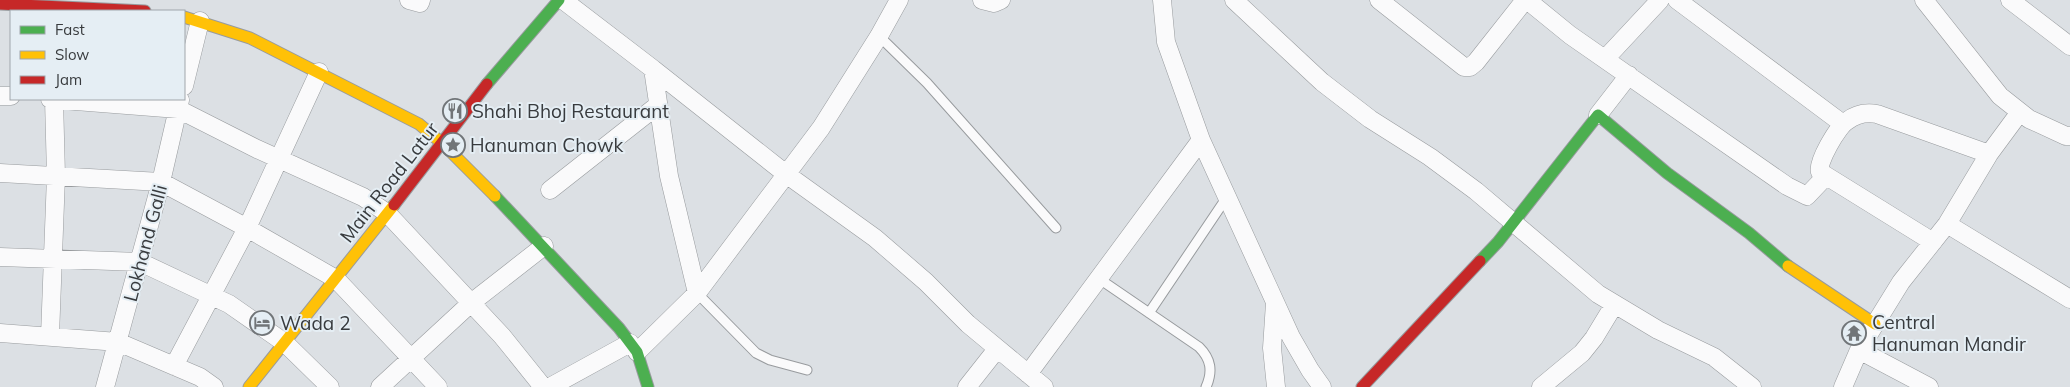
<svg xmlns="http://www.w3.org/2000/svg" width="2070" height="387" viewBox="0 0 2070 387" font-family="Mulish,sans-serif">
<rect width="100%" height="100%" fill="#dce0e4"/>
<g fill="none" stroke-linecap="round" stroke-linejoin="round">
<defs>
<path id="lane" d="M 879,36 L 927,83 L 1056,228
M 1098,278 L 1199,347 C 1211,359 1213,371 1206,387
M 697,293 L 756,353 L 770,360 L 807,370
M 1149,313 L 1227,197"/>
<path id="street" d="M 409,0 L 420,3 L 421,0
M 563,0 L 653,69 L 669,176 L 697,293
M 982,0 L 994,3 L 1001,0
M 1162,0 L 1166,42 L 1201,140 L 1291,337 L 1310,370 L 1322,387
M 1234,0 L 1322,82 L 1370,119 L 1430,157 L 1476,191 L 1598,294 L 1658,330 L 1714,357 L 1752,387
M 1379,0 L 1464,67 L 1470,67 L 1476,62 L 1525,0
M 1527,0 L 1570,35 L 1787,186 L 1807,196 L 1825,177
M 1677,0 L 1843,124
M 1924,0 L 2000,96 L 2029,119 L 2066,136 L 2070,136
M 2010,0 L 2070,46
M 1605,59 L 1660,0
M 653,69 L 786,174 L 875,238 L 926,282 L 968,324 L 1044,387
M 184,86 L 200,21
M 0,96 L 11,96
M 50,99 L 178,109 L 257,149 L 363,197 L 387,213 L 502,336 L 543,387
M 1598,115 L 1629,75
M 0,173 L 161,182 L 247,228 L 336,279 L 438,387
M 550,190 L 658,105
M 1947,224 L 2070,299
M 1933,242 L 1820,172 C 1816,164 1838,126 1847,121 C 1856,114 1866,112 1877,114 L 1989,154
M 0,257 L 140,262 L 229,304 L 285,343 L 330,387
M 1275,303 L 1272,348 L 1276,387
M 0,333 L 118,342 L 200,377 L 214,387
M 50,336 L 56,176 L 54,99
M 637,352 L 697,293 L 821,128 L 879,36 L 899,0
M 174,366 L 247,228 L 319,72
M 1028,374 L 1201,140
M 105,387 L 161,182 L 180,100
M 380,387 L 471,303 L 544,246
M 550,387 L 630,343
M 967,387 L 997,349
M 1541,387 L 1582,353 L 1594,338 L 1614,305
M 1843,387 L 1859,350
M 1929,387 L 1859,350 L 1901,282 L 1947,224 L 1989,154 L 2020,112"/>
<path id="fast" d="M 487,84 L 559,0
M 495,196 L 619,328 L 637,352 L 648,387
M 1480,261 L 1498,242 L 1598,115 L 1667,173 L 1749,233 L 1788,266"/>
<path id="slow" d="M 184,17 L 250,38 L 419,124 L 443,144 L 495,196
M 1788,266 L 1875,324
M 249,387 L 394,205"/>
<path id="jam" d="M 0,4 L 145,11
M 394,205 L 487,84
M 1362,387 L 1480,261"/>
</defs>
<use href="#lane" stroke="#989b9e" stroke-width="11"/>
<use href="#street" stroke="#989b9e" stroke-width="19"/>
<use href="#fast" stroke="#989b9e" stroke-width="13"/>
<use href="#slow" stroke="#989b9e" stroke-width="13"/>
<use href="#jam" stroke="#989b9e" stroke-width="13"/>
<use href="#lane" stroke="#fafafb" stroke-width="9"/>
<use href="#street" stroke="#fafafb" stroke-width="18"/>
<use href="#fast" stroke="#4caf50" stroke-width="11"/>
<use href="#slow" stroke="#ffc107" stroke-width="11"/>
<use href="#jam" stroke="#c62828" stroke-width="11"/>
</g>
<defs>
<symbol id="restaurant-ring" viewBox="-11 -11 22 22"><circle r="9.5" fill="#e5eef4" stroke="#717578" stroke-width="1.5"/><path d="M-5-6h1v4h1v-4h1v4h1v-4h1v5L-1.5 .5V6h-2V.5L-5-1ZM5-6V6H3V1.5H1.5Q1.5-4 5-6Z" fill="#717578"/></symbol>
<symbol id="sight-ring" viewBox="-11 -11 22 22"><circle r="9.5" fill="#e5eef4" stroke="#717578" stroke-width="1.5"/><path d="M0-6L1.8-2.2L6-1.7L2.9 1.2L3.7 5.4L0 3.3L-3.7 5.4L-2.9 1.2L-6-1.7L-1.8-2.2Z" fill="#717578"/></symbol>
<symbol id="hotel-ring" viewBox="-11 -11 22 22"><circle r="9.5" fill="#e5eef4" stroke="#717578" stroke-width="1.5"/><path d="M-6-4.5h1.5V1H6V5H4.5V3h-9V5H-6ZM-4 0a1.8 1.8 0 1 1 3.6 0ZM.5 0V-2.5h3Q6-2.5 6 0Z" fill="#717578"/></symbol>
<symbol id="temple-ring" viewBox="-11 -11 22 22"><circle r="9.5" fill="#e5eef4" stroke="#717578" stroke-width="1.5"/><path d="M0-6L5-2H3V0L6.5 2.5H4V6H1.5V3h-3V6H-4V2.5H-6.5L-3 0V-2H-5Z" fill="#717578"/></symbol>
</defs>
<g fill-rule="evenodd">
<use href="#restaurant-ring" x="441" y="97" width="28" height="28"/>
<use href="#sight-ring" x="439" y="131" width="28" height="28"/>
<use href="#hotel-ring" x="248" y="309" width="28" height="28"/>
<use href="#temple-ring" x="1840" y="319" width="28" height="28"/>
</g>
<g text-anchor="middle" dominant-baseline="central" stroke-width="4" stroke-linejoin="round" paint-order="stroke">
<g font-size="19" fill="#383b3e" stroke="#e5eef4" text-anchor="start">
<text x="472" y="111">Shahi Bhoj Restaurant</text>
<text x="470" y="145">Hanuman Chowk</text>
<text x="1872" y="322">Central<tspan x="1872" dy="22">Hanuman Mandir</tspan></text>
<text x="280" y="323">Wada 2</text>
</g>
<g font-size="19" fill="#383b3e" stroke="#e5eef4">
<text transform="translate(389 182) rotate(-52)">Main Road Latur</text>
<text transform="translate(145 243) rotate(-75)">Lokhand Galli</text>
</g>
</g>
<rect x="10" y="10" width="175" height="90" fill="#e5eef4" stroke="#a0a6ab"/>
<rect x="20" y="26" width="25" height="8" fill="#4caf50" stroke="#a0a6ab"/>
<text x="55" y="35" font-size="15" fill="#383b3e">Fast</text>
<rect x="20" y="51" width="25" height="8" fill="#ffc107" stroke="#a0a6ab"/>
<text x="55" y="60" font-size="15" fill="#383b3e">Slow</text>
<rect x="20" y="76" width="25" height="8" fill="#c62828" stroke="#a0a6ab"/>
<text x="55" y="85" font-size="15" fill="#383b3e">Jam</text>
</svg>
